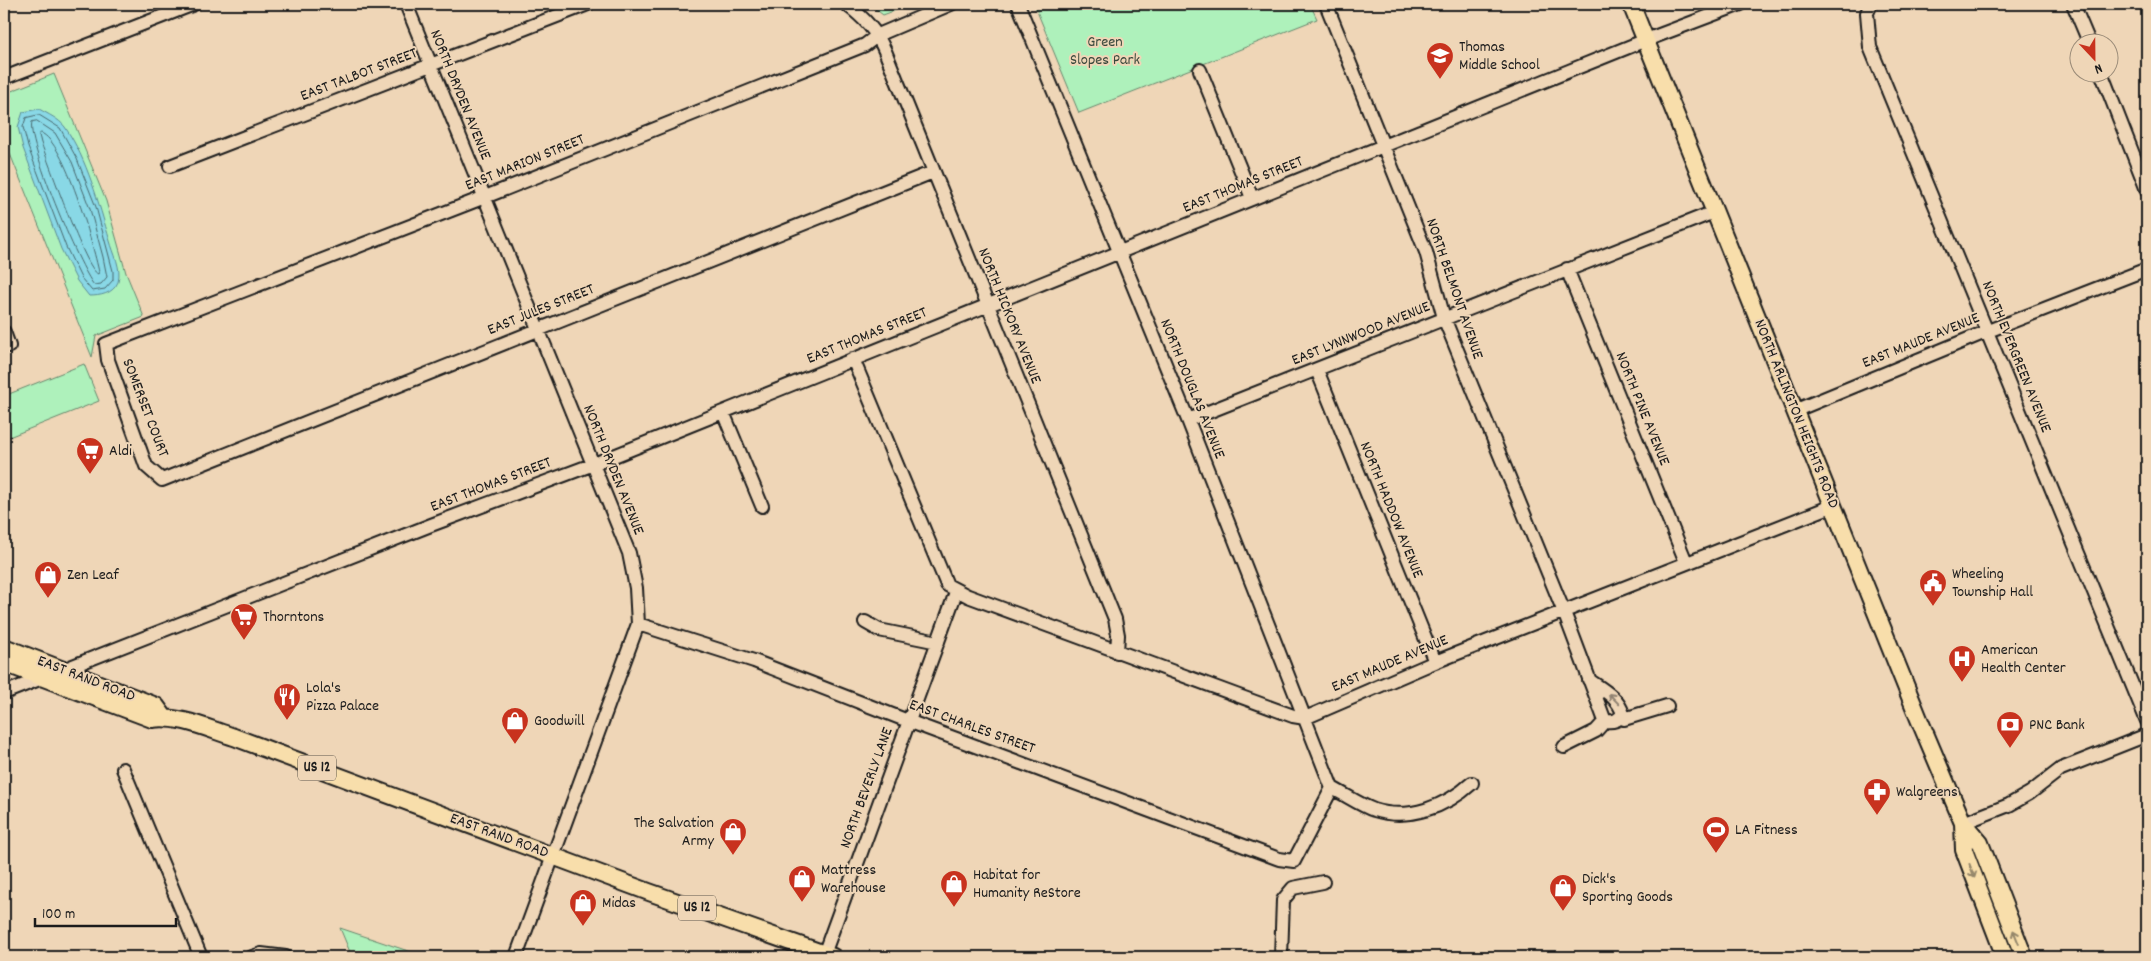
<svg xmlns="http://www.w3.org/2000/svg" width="2151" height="961" viewBox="0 0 2151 961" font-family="Dekko,sans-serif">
<rect width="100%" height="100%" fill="#efd6b7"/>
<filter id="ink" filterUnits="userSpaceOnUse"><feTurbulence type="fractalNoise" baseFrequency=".02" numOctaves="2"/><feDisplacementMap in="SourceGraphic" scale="10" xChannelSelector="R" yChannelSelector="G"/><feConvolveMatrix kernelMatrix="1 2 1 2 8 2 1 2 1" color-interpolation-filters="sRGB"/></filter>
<g filter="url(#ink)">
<path fill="#aef1bb" stroke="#65866c" d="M 869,4 L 912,4 L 883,15 Z
M 1034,4 L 1310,4 L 1317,19 L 1079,113 Z
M 54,74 L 106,201 L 126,273 L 144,317 L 96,336 L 92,357 L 4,139 L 4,94 Z
M 84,364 L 99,401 L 4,439 L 4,396 Z
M 340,928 L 426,957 L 352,957 Z"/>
<path fill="#89d8e6" stroke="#5d8d95" d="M 39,109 C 48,114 59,119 65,127 C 88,161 98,202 110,241 C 113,252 122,269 118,282 C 113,294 100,296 89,296 L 77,281 L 61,249 L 23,148 L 18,127 L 23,112 Z"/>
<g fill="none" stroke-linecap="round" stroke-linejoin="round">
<path stroke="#48676d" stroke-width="1" d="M 39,115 L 60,128 L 77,159 L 96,207 L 113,271 L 113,280 L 105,289 L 92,291 L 81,278 L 66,247 L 28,147 L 23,127 L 26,118 Z
M 37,121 L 55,133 L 72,162 L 90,209 L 103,257 L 107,277 L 101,284 L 94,285 C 80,269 25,138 32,122 Z
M 41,133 C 65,141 93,245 99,272 L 98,274 C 85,269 49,162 41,143 L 39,135 Z"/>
<defs>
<path id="minor" d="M 406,4 L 629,553 L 636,588 L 638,624 L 516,957
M 846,4 C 864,18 876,30 885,51 L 1115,619 L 1118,635 L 1117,652
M 1018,4 L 1188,420 L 1332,788
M 1326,4 L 1426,252 L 1444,318 L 1564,612 L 1605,721 C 1614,722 1617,721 1623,714 C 1618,697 1602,689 1589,680
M 1871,4 L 1867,13 L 1870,47 L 2147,721
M 2073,4 L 2089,42
M 1200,70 L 1252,198
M 2101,72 L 2147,190
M 4,78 L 194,4
M 170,166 L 588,4
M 933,172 L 162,480 L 146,466 L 108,360 L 106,344 L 485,197 L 865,45 L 878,35 L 951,4
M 1567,269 L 1686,562
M 4,332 L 9,346
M 853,359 L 947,585 L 968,596 L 1293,716 L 1305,718 L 1435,662 L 1832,506
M 1317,370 L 1435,662
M 1794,411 L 1988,331 L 2147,269
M 723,412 L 762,506
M 1188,420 L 1714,212
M 865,622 L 879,630 L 938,642
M 638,624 L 754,661 L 908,721 L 1279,859 L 1294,861 L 1332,788
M 4,693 L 431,525 L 594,464 L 1646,40 L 1741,4
M 1620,717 L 1624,719 L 1667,706
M 1564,747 L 1596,731 L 1605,721
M 123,769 L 201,957
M 1332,788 C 1346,795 1360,805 1374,810 C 1408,821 1446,807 1472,783
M 1963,823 L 2009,805 L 2030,793 L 2061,769 L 2147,735
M 252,957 L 261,954 L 286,957
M 823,957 L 956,592
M 1281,957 L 1283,900 L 1293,888 L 1323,882"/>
<path id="major" d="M 1631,4 L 1919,719 L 1963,823 L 1980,843 L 2024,957
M 4,647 L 156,706 L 164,717
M 4,663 L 152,719 C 180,715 208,729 234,737 L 649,892 L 833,957
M 1963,823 L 1964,850 L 2005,957"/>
</defs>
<use href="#minor" stroke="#1c1c1c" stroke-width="16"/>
<use href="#major" stroke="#1c1c1c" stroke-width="20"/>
<use href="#minor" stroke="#efd6b7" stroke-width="12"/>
<use href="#major" stroke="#f8deab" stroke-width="16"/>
</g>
<defs><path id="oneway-shaft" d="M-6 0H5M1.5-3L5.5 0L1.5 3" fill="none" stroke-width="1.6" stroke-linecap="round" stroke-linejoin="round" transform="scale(1.25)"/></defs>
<use stroke="#908271" href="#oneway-shaft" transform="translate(1614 699) rotate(-134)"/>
<g stroke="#95876b">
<use href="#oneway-shaft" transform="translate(1972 871) rotate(70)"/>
<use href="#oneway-shaft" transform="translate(2016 937) rotate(-112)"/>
</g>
</g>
<defs>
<symbol id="school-pin" viewBox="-11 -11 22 30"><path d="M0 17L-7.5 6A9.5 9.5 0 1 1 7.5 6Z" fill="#c8321e" stroke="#efd6b7"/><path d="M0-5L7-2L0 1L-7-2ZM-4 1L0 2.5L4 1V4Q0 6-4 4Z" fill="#fff"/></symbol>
<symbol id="supermarket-pin" viewBox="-11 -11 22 30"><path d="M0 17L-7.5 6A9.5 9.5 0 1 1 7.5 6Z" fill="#c8321e" stroke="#efd6b7"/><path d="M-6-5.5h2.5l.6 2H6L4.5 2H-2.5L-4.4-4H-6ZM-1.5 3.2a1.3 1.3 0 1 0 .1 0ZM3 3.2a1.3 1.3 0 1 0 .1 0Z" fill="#fff"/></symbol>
<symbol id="shop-pin" viewBox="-11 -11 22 30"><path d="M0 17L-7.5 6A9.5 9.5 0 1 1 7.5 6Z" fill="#c8321e" stroke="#efd6b7"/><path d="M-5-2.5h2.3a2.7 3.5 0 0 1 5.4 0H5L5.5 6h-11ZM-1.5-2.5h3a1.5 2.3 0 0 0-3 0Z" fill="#fff"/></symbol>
<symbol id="civic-pin" viewBox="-11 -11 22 30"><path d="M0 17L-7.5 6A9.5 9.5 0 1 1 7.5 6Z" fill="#c8321e" stroke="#efd6b7"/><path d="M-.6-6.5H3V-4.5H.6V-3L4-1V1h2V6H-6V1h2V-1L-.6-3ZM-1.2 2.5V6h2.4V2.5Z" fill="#fff"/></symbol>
<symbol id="hospital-pin" viewBox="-11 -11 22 30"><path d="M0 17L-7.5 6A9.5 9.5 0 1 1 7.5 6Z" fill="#c8321e" stroke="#efd6b7"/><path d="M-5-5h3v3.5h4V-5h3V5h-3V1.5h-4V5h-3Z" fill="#fff"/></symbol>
<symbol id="restaurant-pin" viewBox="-11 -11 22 30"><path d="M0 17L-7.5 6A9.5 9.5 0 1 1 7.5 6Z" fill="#c8321e" stroke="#efd6b7"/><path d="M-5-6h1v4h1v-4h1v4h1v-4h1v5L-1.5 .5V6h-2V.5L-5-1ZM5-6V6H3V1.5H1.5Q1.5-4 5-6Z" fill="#fff"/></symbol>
<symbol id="bank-pin" viewBox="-11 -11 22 30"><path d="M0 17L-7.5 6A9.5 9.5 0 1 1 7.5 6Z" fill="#c8321e" stroke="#efd6b7"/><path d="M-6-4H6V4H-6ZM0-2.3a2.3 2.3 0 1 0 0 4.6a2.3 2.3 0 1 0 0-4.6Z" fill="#fff"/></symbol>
<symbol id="pharmacy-pin" viewBox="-11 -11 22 30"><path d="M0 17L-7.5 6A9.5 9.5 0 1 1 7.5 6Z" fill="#c8321e" stroke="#efd6b7"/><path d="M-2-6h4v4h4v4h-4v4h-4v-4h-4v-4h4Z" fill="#fff"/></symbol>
<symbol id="stadium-pin" viewBox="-11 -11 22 30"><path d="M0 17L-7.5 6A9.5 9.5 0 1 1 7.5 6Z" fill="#c8321e" stroke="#efd6b7"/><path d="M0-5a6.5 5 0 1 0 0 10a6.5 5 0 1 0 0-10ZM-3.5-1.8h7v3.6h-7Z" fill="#fff"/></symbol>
</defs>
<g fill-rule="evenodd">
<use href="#school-pin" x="1424" y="40" width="32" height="43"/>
<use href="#supermarket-pin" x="74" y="435" width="32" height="43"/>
<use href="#shop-pin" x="32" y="559" width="32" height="43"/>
<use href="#civic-pin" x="1917" y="567" width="32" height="43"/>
<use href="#supermarket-pin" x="228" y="601" width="32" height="43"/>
<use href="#hospital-pin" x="1946" y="643" width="32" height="43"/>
<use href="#restaurant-pin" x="271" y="681" width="32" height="43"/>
<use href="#shop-pin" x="499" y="705" width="32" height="43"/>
<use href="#bank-pin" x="1994" y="709" width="32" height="43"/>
<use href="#pharmacy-pin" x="1861" y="776" width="32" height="43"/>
<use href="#stadium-pin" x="1700" y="814" width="32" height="43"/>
<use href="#shop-pin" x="717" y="816" width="32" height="43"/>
<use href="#shop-pin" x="786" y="863" width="32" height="43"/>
<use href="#shop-pin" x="938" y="868" width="32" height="43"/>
<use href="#shop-pin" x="1547" y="872" width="32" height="43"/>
<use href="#shop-pin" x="567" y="887" width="32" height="43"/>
</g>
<g text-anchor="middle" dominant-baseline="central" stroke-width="4" stroke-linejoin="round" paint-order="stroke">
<g fill="#efd6b7" stroke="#5b544a" stroke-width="1">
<rect x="298" y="755.5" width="38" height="25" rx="4"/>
<rect x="678" y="895.5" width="38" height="25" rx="4"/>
</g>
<g font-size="15" font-weight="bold" fill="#1c1c1c">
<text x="317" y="768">US 12</text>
<text x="697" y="908">US 12</text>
</g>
<g font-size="16" fill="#39473c" stroke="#efd6b7">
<text x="1105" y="42">Green<tspan x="1105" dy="18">Slopes Park</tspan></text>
</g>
<g font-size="16" fill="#1c1c1c" stroke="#efd6b7" text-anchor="start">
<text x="1459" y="47">Thomas<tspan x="1459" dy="18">Middle School</tspan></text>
<text x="109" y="451">Aldi</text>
<text x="1952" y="574">Wheeling<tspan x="1952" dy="18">Township Hall</tspan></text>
<text x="67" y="575">Zen Leaf</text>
<text x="263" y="617">Thorntons</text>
<text x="1981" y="650">American<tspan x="1981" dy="18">Health Center</tspan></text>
<text x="306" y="688">Lola's<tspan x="306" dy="18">Pizza Palace</tspan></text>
<text x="534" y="721">Goodwill</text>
<text x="2029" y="725">PNC Bank</text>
<text x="1896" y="792">Walgreens</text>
<text x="714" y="823" text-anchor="end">The Salvation<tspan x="714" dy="18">Army</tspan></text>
<text x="1735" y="830">LA Fitness</text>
<text x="821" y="870">Mattress<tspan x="821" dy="18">Warehouse</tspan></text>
<text x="973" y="875">Habitat for<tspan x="973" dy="18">Humanity ReStore</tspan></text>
<text x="1582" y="879">Dick's<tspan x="1582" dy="18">Sporting Goods</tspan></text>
<text x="602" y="903">Midas</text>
</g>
<g font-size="16" fill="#1c1c1c" stroke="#efd6b7">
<text transform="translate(359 75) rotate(-21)">EAST TALBOT STREET</text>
<text transform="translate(460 95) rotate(68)">NORTH DRYDEN AVENUE</text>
<text transform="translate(525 163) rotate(-22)">EAST MARION STREET</text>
<text transform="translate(1243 185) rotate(-22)">EAST THOMAS STREET</text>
<text transform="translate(1454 289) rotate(71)">NORTH BELMONT AVENUE</text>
<text transform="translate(541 310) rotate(-22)">EAST JULES STREET</text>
<text transform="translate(1009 316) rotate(68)">NORTH HICKORY AVENUE</text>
<text transform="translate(1361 334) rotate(-22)">EAST LYNNWOOD AVENUE</text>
<text transform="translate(867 336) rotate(-22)">EAST THOMAS STREET</text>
<text transform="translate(1921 341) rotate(-22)">EAST MAUDE AVENUE</text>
<text transform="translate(2016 357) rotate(68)">NORTH EVERGREEN AVENUE</text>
<text transform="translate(1192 389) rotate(68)">NORTH DOUGLAS AVENUE</text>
<text transform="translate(145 408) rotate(69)">SOMERSET COURT</text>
<text transform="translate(1642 409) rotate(68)">NORTH PINE AVENUE</text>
<text transform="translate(1796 414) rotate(68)">NORTH ARLINGTON HEIGHTS ROAD</text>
<text transform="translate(613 470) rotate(68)">NORTH DRYDEN AVENUE</text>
<text transform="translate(491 485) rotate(-21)">EAST THOMAS STREET</text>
<text transform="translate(1391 510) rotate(68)">NORTH HADDOW AVENUE</text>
<text transform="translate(1390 664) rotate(-23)">EAST MAUDE AVENUE</text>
<text transform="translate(86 679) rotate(21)">EAST RAND ROAD</text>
<text transform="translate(972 727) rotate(20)">EAST CHARLES STREET</text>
<text transform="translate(867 788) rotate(-70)">NORTH BEVERLY LANE</text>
<text transform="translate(499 836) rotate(20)">EAST RAND ROAD</text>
</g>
</g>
<rect width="2151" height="961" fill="none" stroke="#efd6b7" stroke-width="20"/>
<rect x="10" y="10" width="2131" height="941" fill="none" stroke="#1c1c1c" stroke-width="2" filter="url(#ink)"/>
<g transform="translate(2094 58) rotate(158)"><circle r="24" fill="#efd6b7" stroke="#9b8c79"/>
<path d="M0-4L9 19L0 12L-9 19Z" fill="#c8321e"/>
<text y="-8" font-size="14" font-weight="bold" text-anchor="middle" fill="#1c1c1c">N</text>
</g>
<path d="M35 918v8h141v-8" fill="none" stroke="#1c1c1c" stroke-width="2.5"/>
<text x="42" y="918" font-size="15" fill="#1c1c1c" stroke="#efd6b7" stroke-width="4" paint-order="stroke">100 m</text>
</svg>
